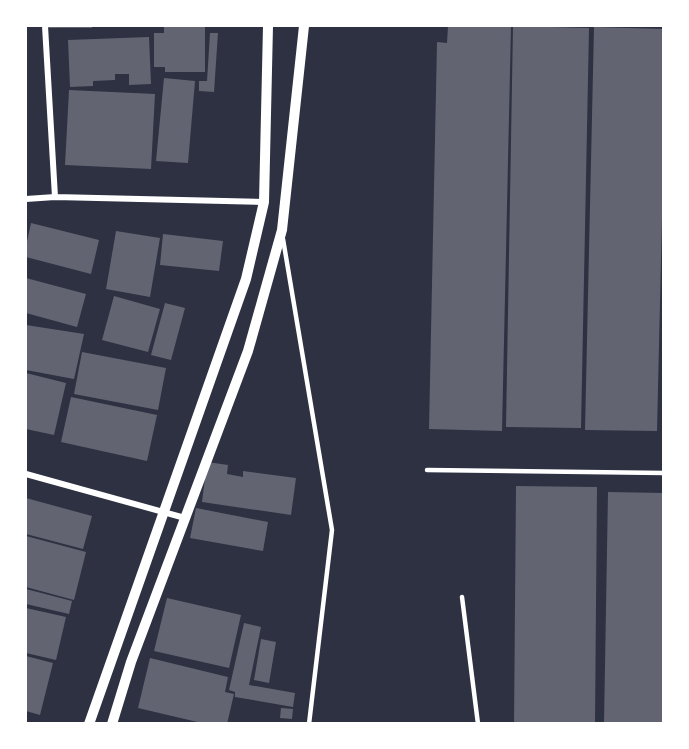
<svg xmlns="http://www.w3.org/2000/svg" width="689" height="749" viewBox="0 0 689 749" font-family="Signika,sans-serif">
<rect width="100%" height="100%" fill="#2d3142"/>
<path fill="#626471" d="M 47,26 L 92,26 L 92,28 L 47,28 Z
M 164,26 L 205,26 L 205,72 L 165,72 L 165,67 L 154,67 L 154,33 L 164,33 Z
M 448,26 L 511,26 L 502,431 L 429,429 L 437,42 L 447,43 Z
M 513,26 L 589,28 L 581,428 L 506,427 Z
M 594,27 L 664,29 L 664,132 L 657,431 L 585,430 Z
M 210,33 L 218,33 L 214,92 L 199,91 L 199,81 L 207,81 Z
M 149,37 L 151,84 L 129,85 L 129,74 L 115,74 L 115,80 L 93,81 L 93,86 L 70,87 L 68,40 Z
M 164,78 L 195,81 L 188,163 L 156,161 Z
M 69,90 L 155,94 L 151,169 L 65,165 Z
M 31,223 L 99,240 L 91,274 L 26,257 L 26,246 Z
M 116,231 L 160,238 L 150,297 L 106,289 Z
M 163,234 L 223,241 L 219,271 L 160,265 Z
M 26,278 L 86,294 L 77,327 L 26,313 Z
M 114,296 L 160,309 L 148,352 L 102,340 Z
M 165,303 L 185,308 L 171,360 L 151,355 Z
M 26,325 L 84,334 L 74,379 L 26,370 Z
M 82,352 L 166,368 L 158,410 L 74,394 Z
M 26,373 L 66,383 L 54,435 L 26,429 Z
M 71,397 L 157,415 L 147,461 L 61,442 Z
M 207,462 L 228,465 L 227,474 L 243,477 L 243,471 L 296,478 L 291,515 L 202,502 Z
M 516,486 L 597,487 L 595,724 L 514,724 Z
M 608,492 L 664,493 L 664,724 L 604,724 Z
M 26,498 L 92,516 L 83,549 L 26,534 Z
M 196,508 L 268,522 L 263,551 L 190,538 Z
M 26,536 L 86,552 L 74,600 L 26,587 Z
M 26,589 L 72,601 L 69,614 L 26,604 Z
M 167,598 L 241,615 L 229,668 L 154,651 Z
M 26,608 L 66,617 L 56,660 L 26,653 Z
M 244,623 L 261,627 L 249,685 L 295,693 L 293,707 L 235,697 L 235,692 L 229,690 Z
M 261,639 L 276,642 L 269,683 L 254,680 Z
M 26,656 L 53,663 L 40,715 L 26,711 Z
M 150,658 L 228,677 L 225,692 L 234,694 L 227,724 L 206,724 L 138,708 Z
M 281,708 L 293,709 L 292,719 L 280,718 Z"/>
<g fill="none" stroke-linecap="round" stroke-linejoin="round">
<path stroke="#fff" stroke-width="4.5" d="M 283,239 L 332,530 L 309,724
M 427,470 L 664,473
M 462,597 L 478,724"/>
<path stroke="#fff" stroke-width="6" d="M 45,26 L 55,197 L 264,202
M 26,199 L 55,197
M 26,474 L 185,518"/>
<path stroke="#fff" stroke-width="10" d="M 89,724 L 246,279 L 264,202 L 268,26
M 112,724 L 131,662 L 248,351 L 282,230 L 304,26"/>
</g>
<rect width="689" height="749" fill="none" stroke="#ffffff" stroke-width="54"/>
</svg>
